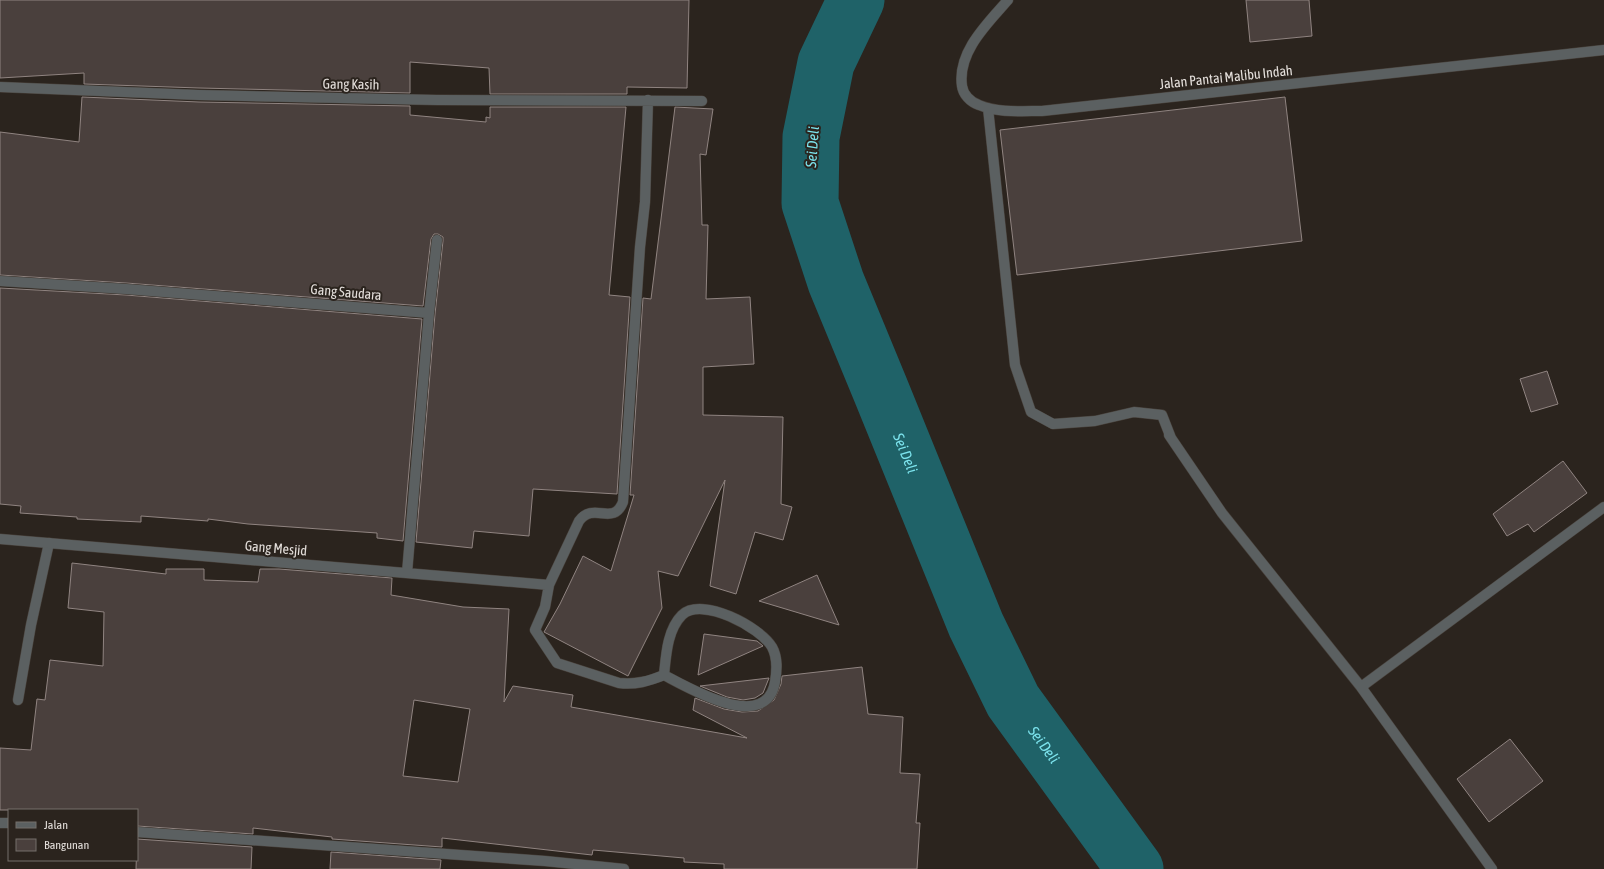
<svg xmlns="http://www.w3.org/2000/svg" width="1604" height="869" viewBox="0 0 1604 869" font-family="'Asap Condensed',sans-serif">
<rect width="100%" height="100%" fill="#2b241e"/>
<g fill="none" stroke-linecap="round" stroke-linejoin="round">
<path stroke="#1f6268" stroke-width="57" id="s1" d="M 856,0 L 826,63 L 811,137 L 810,203 L 836,282 L 881,391 L 976,625 L 1013,701 L 1135,869"/>
</g>
<path fill="#4a403d" stroke="#908481" fill-rule="evenodd" d="M 0,0 L 689,0 L 687,88 L 627,87 L 627,94 L 490,94 L 489,68 L 410,62 L 410,93 L 199,88 L 84,84 L 84,73 L 0,78 Z
M 1246,0 L 1309,0 L 1312,36 L 1250,42 Z
M 82,97 L 199,102 L 410,106 L 410,115 L 486,122 L 486,117 L 490,118 L 490,107 L 626,107 L 609,295 L 630,297 L 617,494 L 533,489 L 529,536 L 474,531 L 472,548 L 416,542 L 435,314 L 443,241 L 443,237 L 438,234 L 434,234 L 431,239 L 423,306 L 126,283 L 0,275 L 0,132 L 79,142 Z
M 1285,97 L 1302,241 L 1017,275 L 1000,130 Z
M 675,107 L 713,109 L 706,155 L 700,154 L 702,225 L 708,225 L 706,299 L 750,297 L 754,364 L 703,367 L 703,415 L 783,417 L 781,504 L 792,507 L 783,540 L 755,532 L 736,594 L 710,586 L 725,480 L 678,576 L 658,571 L 662,608 L 628,676 L 544,632 L 560,604 L 583,556 L 611,571 L 634,495 L 630,495 L 643,298 L 651,299 Z
M 0,288 L 126,295 L 422,319 L 403,541 L 377,538 L 377,533 L 248,524 L 208,519 L 208,521 L 141,516 L 141,522 L 77,519 L 77,517 L 20,513 L 21,506 L 0,504 Z
M 1547,371 L 1558,404 L 1531,412 L 1520,379 Z
M 1563,461 L 1587,493 L 1534,532 L 1528,524 L 1507,536 L 1493,514 Z
M 72,563 L 166,574 L 166,569 L 204,569 L 204,580 L 258,582 L 260,569 L 279,569 L 392,578 L 391,595 L 463,607 L 509,609 L 504,702 L 513,686 L 573,695 L 571,707 L 747,738 L 693,710 L 695,698 L 724,709 L 742,712 L 758,711 L 774,700 L 781,684 L 782,676 L 862,667 L 868,714 L 903,717 L 900,773 L 920,774 L 916,823 L 920,823 L 917,869 L 724,869 L 724,864 L 684,862 L 684,858 L 593,850 L 592,855 L 442,838 L 442,847 L 332,839 L 332,837 L 253,828 L 253,834 L 137,826 L 137,810 L 0,810 L 0,748 L 31,750 L 37,699 L 45,700 L 50,660 L 103,666 L 104,612 L 68,608 ZM 414,700 L 470,709 L 458,782 L 403,776 Z
M 817,575 L 839,625 L 759,601 Z
M 704,634 L 757,641 L 763,646 L 698,675 Z
M 769,678 L 763,693 L 755,698 L 743,700 L 727,697 L 700,686 Z
M 1510,739 L 1543,781 L 1489,822 L 1457,779 Z
M 137,839 L 252,847 L 251,869 L 136,869 Z
M 331,852 L 441,860 L 440,869 L 330,869 Z"/>
<g fill="none" stroke-linecap="round" stroke-linejoin="round">
<defs>
<path id="service" d="M 18,700 L 31,625 L 49,543"/>
<path id="minor" d="M 1008,0 C 988,23 957,52 962,86 C 963,94 970,102 979,105 C 998,113 1022,111 1042,111 L 1604,50
M 0,87 L 199,95 L 437,100 L 702,101
M 648,100 L 645,202 L 640,247 L 623,502 C 613,527 594,501 579,521 L 549,585 L 545,607 L 535,630 L 557,663 L 619,683 C 636,685 649,681 664,675 C 666,656 667,630 682,615 C 702,596 760,627 772,647 C 778,658 777,670 775,682 C 766,734 689,688 664,675
M 988,108 L 1015,365 L 1031,412 L 1053,424 L 1095,421 L 1134,412 L 1162,415 L 1171,438
M 0,281 L 126,289 L 429,313 L 407,573
M 429,313 L 437,240
M 1169,435 L 1222,513 L 1361,687 L 1492,869
M 0,539 L 549,585
M 1361,687 L 1604,507
M 0,823 L 9,823
M 137,832 L 545,861 L 624,869"/>
</defs>
<use href="#service" stroke="#49423c" stroke-width="11"/>
<use href="#minor" stroke="#49423c" stroke-width="11"/>
<use href="#service" stroke="#5b6061" stroke-width="10"/>
<use href="#minor" stroke="#5b6061" stroke-width="10"/>
</g>
<g text-anchor="middle" dominant-baseline="central" stroke-width="4" stroke-linejoin="round" paint-order="stroke">
<g font-size="14" fill="#e4dfdb" stroke="#2b241e">
<text transform="translate(1226 77) rotate(-6)">Jalan Pantai Malibu Indah</text>
<text transform="translate(351 84) rotate(1)">Gang Kasih</text>
<text transform="translate(346 292) rotate(5)">Gang Saudara</text>
<text transform="translate(276 548) rotate(5)">Gang Mesjid</text>
</g>
<g font-size="15" font-style="italic" fill="#7ce3ed" stroke="#2b241e">
<text transform="translate(812 147) rotate(-86)">Sei Deli</text>
<text stroke="none"><textPath href="#s1" startOffset="479">Sei Deli</textPath></text>
<text stroke="none"><textPath href="#s1" startOffset="803">Sei Deli</textPath></text>
</g>
</g>
<rect x="8" y="809" width="130" height="52" fill="#2b241e" stroke="#756f6a"/>
<rect x="16" y="822" width="20" height="6" fill="#5b6061" stroke="#756f6a"/>
<text x="44" y="829" font-size="12" fill="#e4dfdb">Jalan</text>
<rect x="16" y="839" width="20" height="12" fill="#4a403d" stroke="#756f6a"/>
<text x="44" y="849" font-size="12" fill="#e4dfdb">Bangunan</text>
</svg>
